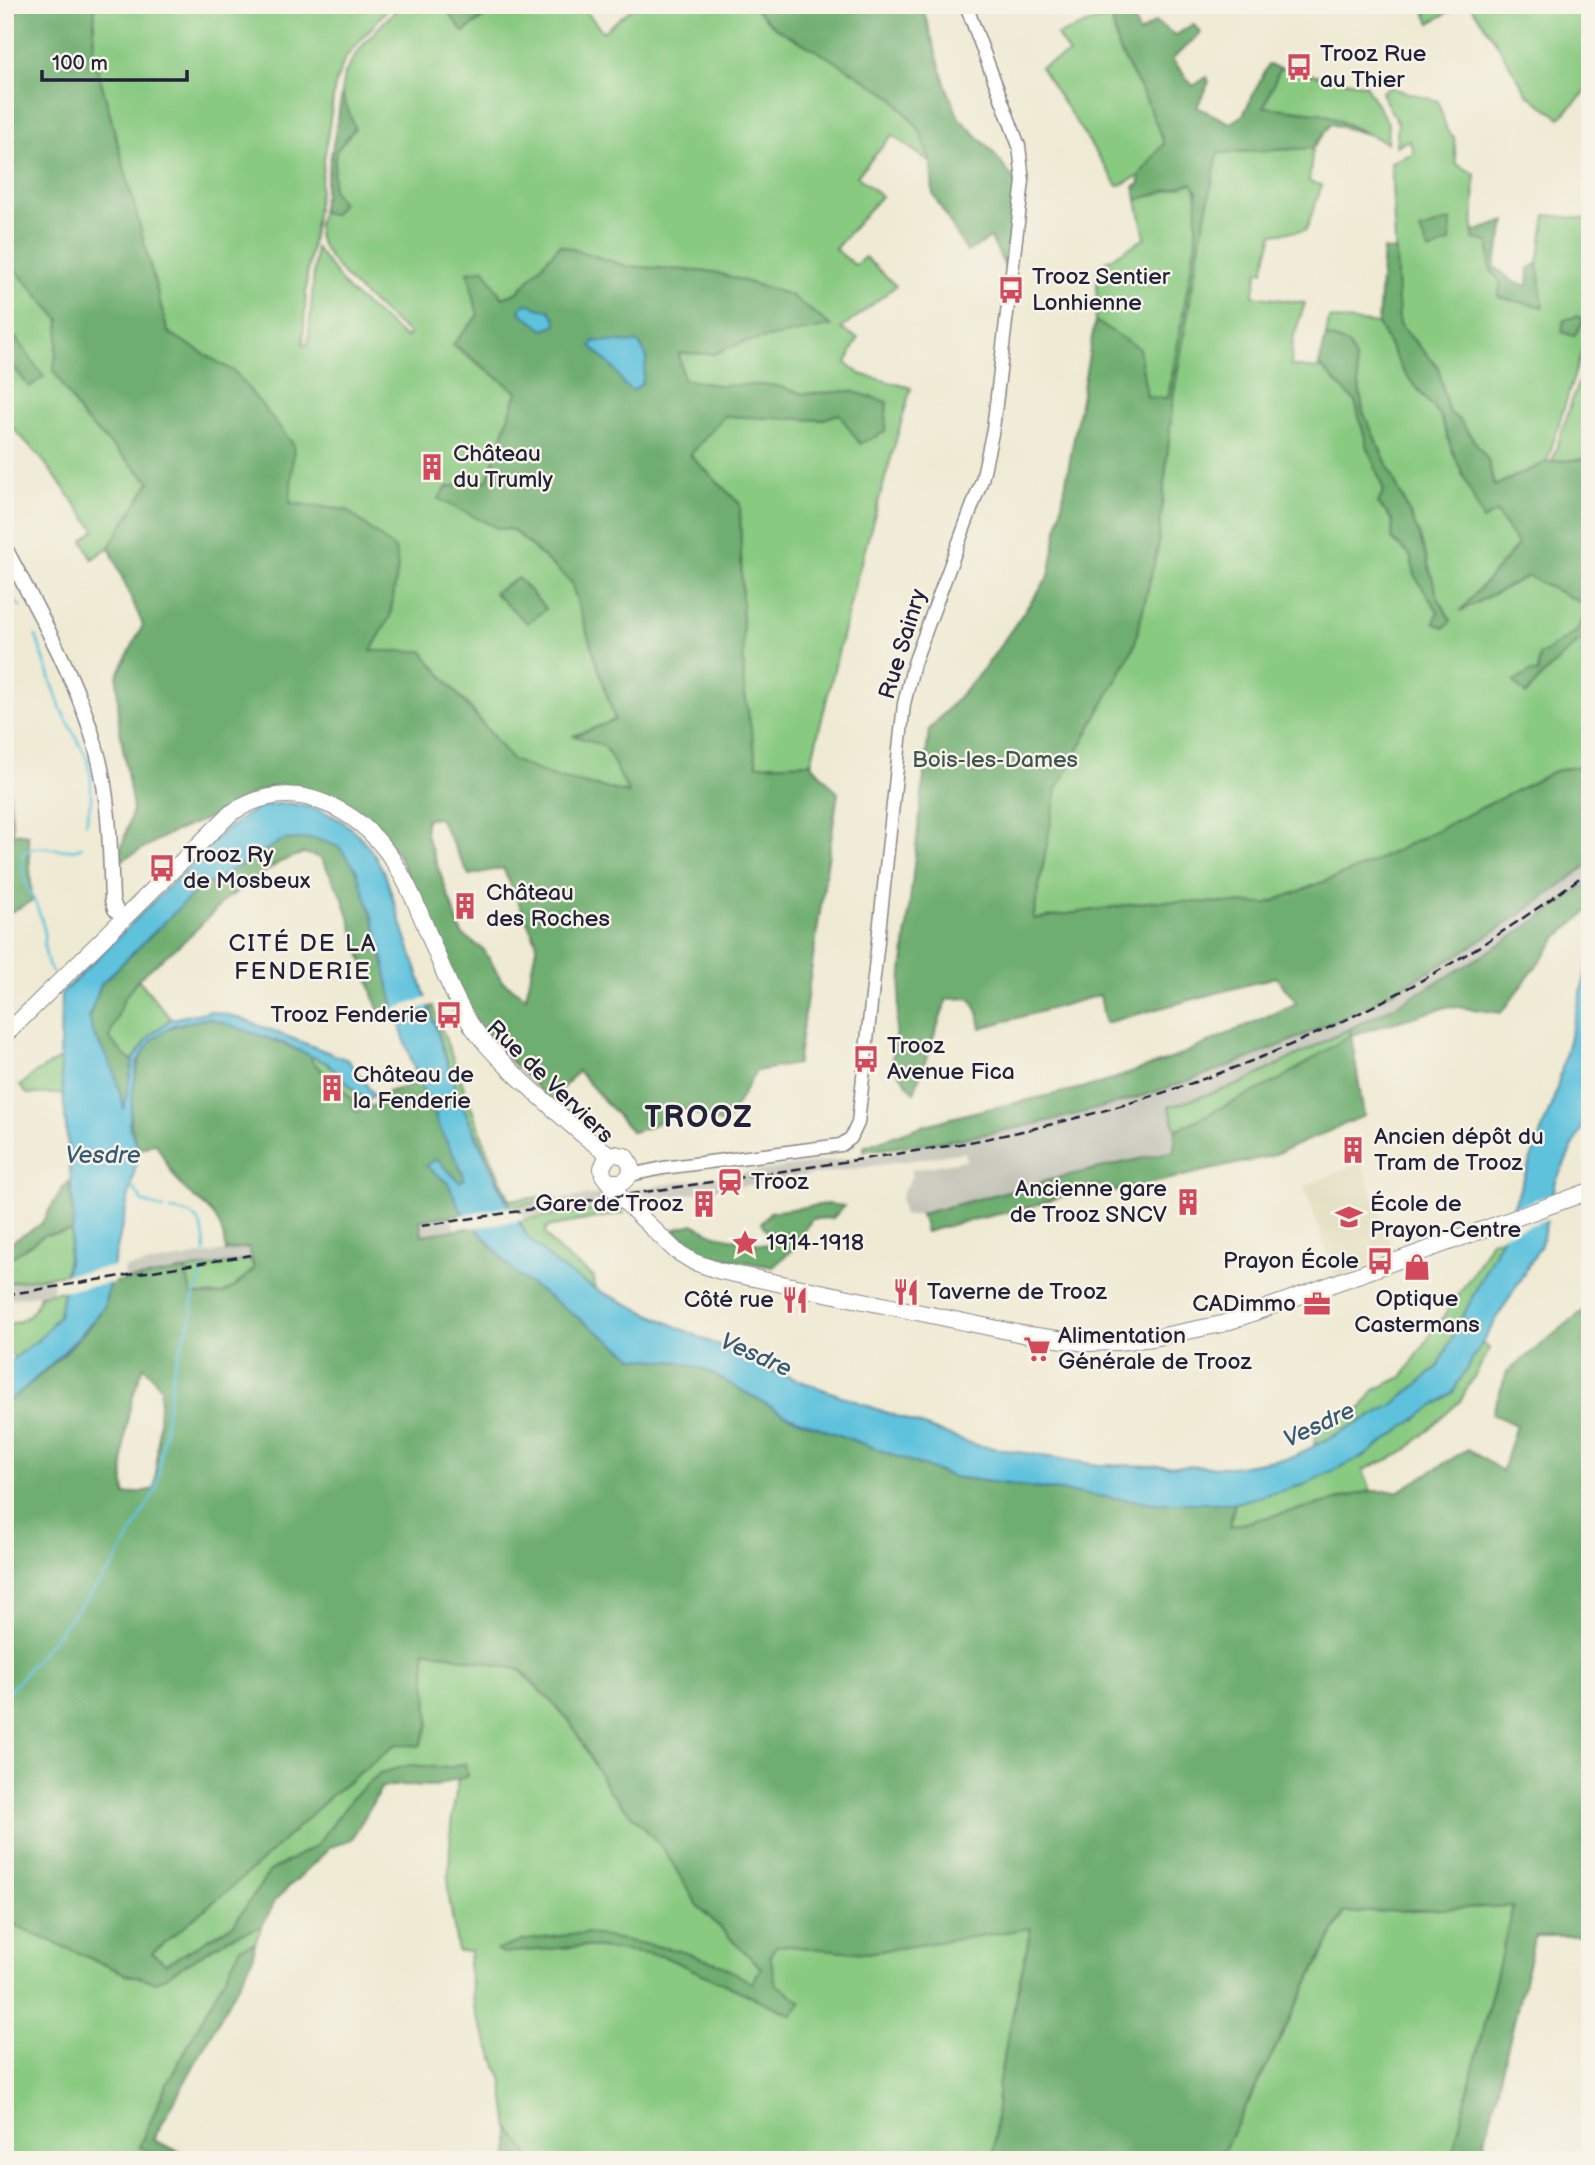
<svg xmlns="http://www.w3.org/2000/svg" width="1595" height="2165" viewBox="0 0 1595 2165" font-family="'Balsamiq Sans',sans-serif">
<rect width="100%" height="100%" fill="#f7f3e8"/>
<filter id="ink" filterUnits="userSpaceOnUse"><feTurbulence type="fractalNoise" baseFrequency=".0143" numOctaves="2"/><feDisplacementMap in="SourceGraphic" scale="14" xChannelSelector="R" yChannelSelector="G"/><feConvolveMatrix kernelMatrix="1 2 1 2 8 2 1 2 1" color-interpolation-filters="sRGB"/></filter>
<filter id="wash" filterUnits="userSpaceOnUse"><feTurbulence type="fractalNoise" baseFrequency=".00686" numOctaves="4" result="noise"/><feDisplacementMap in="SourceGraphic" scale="28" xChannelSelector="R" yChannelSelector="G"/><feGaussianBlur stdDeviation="1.57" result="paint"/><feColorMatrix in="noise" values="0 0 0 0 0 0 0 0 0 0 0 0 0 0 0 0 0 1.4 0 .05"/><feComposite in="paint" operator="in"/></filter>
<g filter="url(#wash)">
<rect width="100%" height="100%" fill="#efead3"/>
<path fill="#e0dcbb" d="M 1358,1164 L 1362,1165 L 1396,1255 L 1336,1278 L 1304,1186 Z"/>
<path fill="#c4c5b9" d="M 1590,863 L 1590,881 L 1495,948 L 1434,985 L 1240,1084 L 1169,1107 L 1176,1130 L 1175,1151 L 1061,1177 L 921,1214 L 904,1216 L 901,1202 L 902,1193 L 911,1178 L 911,1170 L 966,1160 L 965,1152 L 525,1219 L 520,1205 L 912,1149 L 912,1146 L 988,1133 L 1101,1108 L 1174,1086 L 1287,1042 L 1396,989 L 1488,936 Z
M 451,1216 L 455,1230 L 422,1236 L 420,1220 Z
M 249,1247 L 251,1260 L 125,1281 L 124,1268 Z
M 52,1276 L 53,1292 L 5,1300 L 5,1284 Z"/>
<path fill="#89ca81" stroke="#56765e" stroke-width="2" d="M 95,5 L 391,5 L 345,58 L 335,85 L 307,277 L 303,344 L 308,345 L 316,248 L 349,291 L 406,338 L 409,334 C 379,308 336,276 319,239 C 316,230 319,220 321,212 L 333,215 L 332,190 L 336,151 L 355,128 C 351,118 345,107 343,97 C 335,66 381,25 401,5 L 443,5 L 464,32 L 500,5 L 581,5 L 603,32 L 636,5 L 751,5 L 774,27 L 838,63 L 892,97 L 919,129 L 931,163 L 892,135 L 857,176 L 881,196 L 835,249 L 855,265 L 865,257 L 896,286 L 841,329 L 858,338 L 846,363 L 860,374 L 911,388 L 855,584 L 811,763 L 757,765 L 744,688 L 740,504 L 690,455 L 724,416 L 821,420 L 839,414 L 851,391 L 804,394 L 773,385 L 717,385 L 683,380 L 679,353 L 713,354 L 741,343 L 830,325 L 790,295 L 714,272 L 626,266 L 560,245 L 517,293 L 502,298 L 484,269 L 478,316 L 453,345 L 517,392 L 487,481 L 447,487 L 497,528 L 513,530 L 571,582 L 615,720 L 575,735 L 605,746 L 629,793 L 554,777 L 512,760 L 466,702 L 370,651 L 390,617 L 398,566 L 347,510 L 290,503 L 236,373 L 168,332 L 93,51 Z
M 1421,5 L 1460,5 L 1430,23 Z
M 1470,5 L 1590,5 L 1590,87 L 1560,118 L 1528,95 L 1494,39 Z
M 1111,15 L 1118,48 L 1146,99 L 1164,143 L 1139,176 L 1118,186 L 1040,67 L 1069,54 L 1057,35 Z
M 1280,68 L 1365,85 L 1388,123 L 1387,143 L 1325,114 L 1264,107 Z
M 1388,87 L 1438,101 L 1447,131 L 1454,137 L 1456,164 L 1475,174 L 1473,238 L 1489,242 L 1490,269 L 1501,283 L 1498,297 L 1542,307 L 1538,263 L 1546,215 L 1590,219 L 1590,336 L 1581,354 L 1547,462 L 1494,486 L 1487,460 L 1460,421 L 1448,411 L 1438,367 L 1399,324 L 1391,162 L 1414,153 L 1409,140 L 1396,146 L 1398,123 L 1381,93 Z
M 1313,148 L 1309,182 L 1322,185 L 1306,230 L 1273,234 L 1263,271 L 1258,271 L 1253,296 L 1305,303 L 1293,339 L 1291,366 L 1317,369 L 1319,365 L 1355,401 L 1366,442 L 1384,491 L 1378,503 L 1393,521 L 1392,539 L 1410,555 L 1416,578 L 1438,611 L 1451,621 L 1438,597 L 1419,534 L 1363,412 L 1355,359 L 1348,344 L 1326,336 L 1329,318 L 1378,324 L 1403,371 L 1441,417 L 1452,450 L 1483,519 L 1496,512 L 1518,545 L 1462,610 L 1528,576 L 1590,607 L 1576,632 L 1539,656 L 1538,673 L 1526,695 L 1543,675 L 1578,642 L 1590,642 L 1590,764 L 1555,771 L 1367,865 L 1266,904 L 1154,901 L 1033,920 L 1057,789 L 1134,647 L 1158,547 L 1173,398 L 1201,236 L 1218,153 Z
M 1193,183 C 1209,211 1175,359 1168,398 L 1147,398 L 1139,348 L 1095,321 L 1098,266 L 1145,238 L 1137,200 Z
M 5,258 L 60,320 L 54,371 L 83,418 L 150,482 L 109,547 L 92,559 L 83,540 L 95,530 L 41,458 L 5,419 L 5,355 L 29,387 L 16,339 L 7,341 L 5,338 Z
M 1590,347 L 1590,459 L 1552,461 Z
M 138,979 L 171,1019 L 150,1036 L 133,1060 L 127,1058 L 109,1038 L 124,999 Z
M 433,1006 L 487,1149 L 510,1200 L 553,1196 L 556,1200 L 511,1207 L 459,1098 L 430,1007 Z
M 1349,1029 L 1351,1035 L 1281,1079 L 1176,1130 L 1169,1107 L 1240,1084 Z
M 313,1056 L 327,1063 L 371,1107 L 365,1106 L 360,1099 L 355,1103 L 336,1081 L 334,1082 L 311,1060 Z
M 60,1059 L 63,1094 L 27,1094 L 20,1086 L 35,1073 Z
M 618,1207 L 624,1213 L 547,1227 L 545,1233 C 556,1252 576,1264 594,1277 L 595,1289 L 558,1266 L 527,1236 L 520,1220 Z
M 72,1231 L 65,1274 L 5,1283 L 5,1262 L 44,1235 Z
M 1502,1237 L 1438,1367 L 1393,1405 L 1314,1446 L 1316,1429 L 1362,1408 L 1374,1390 L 1402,1377 L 1473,1273 L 1491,1240 Z
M 251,1260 L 254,1269 L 233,1287 L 222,1294 L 191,1295 L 186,1270 Z
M 63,1291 L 59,1316 L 39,1339 L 15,1359 L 5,1347 L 5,1324 C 24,1324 36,1312 40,1295 Z
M 1482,1343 L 1490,1349 L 1460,1401 L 1403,1453 L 1363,1470 L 1371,1491 L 1228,1527 L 1235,1503 L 1303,1485 L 1452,1393 Z
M 424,1650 L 520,1670 L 569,1720 L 609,1791 L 663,1848 L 698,1906 L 761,1968 L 752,1983 L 719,1964 L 586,1933 L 503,1952 L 584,1946 L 663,1956 L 792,2015 L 776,1985 L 770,1955 L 777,1945 L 866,1953 L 1031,1928 L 999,2080 L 993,2160 L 529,2160 L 527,2152 L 509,2128 L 502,2078 L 475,2012 L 468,1963 L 471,1951 L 458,1952 L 448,1892 L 451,1824 L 458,1779 L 467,1776 L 465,1764 L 448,1768 L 410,1765 L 354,1796 L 316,1846 L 270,1871 L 234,1924 L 166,1964 L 151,1953 L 253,1869 L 333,1794 L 397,1744 L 420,1745 L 429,1724 Z
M 1513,1906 L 1451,2160 L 1219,2160 L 1344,1913 Z
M 10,1923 L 126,1974 L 157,1982 L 229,1938 L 262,1926 L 255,1943 L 241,1948 L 165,2088 L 139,2147 L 171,2160 L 5,2160 L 5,1930 Z"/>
<path fill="#6eae6f" stroke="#486855" stroke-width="2" fill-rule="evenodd" d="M 5,5 L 95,5 L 93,51 L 168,332 L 236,373 L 294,445 L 290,503 L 347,510 L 395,549 L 398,566 L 390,617 L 371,651 L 422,651 L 512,760 L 554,777 L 629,793 L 605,746 L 574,736 L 615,720 L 571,582 L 513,530 L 497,528 L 438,499 L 447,487 L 487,481 L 517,392 L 453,344 L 478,316 L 468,272 L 484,269 L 502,298 L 517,293 L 560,245 L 626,266 L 714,272 L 790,295 L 831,326 L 741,343 L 713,354 L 679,353 L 683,379 L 717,385 L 773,385 L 804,394 L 851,391 L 887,402 L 885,432 L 860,444 L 839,414 L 821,420 L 724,416 L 690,455 L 740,504 L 744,688 L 757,765 L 811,763 L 838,793 L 797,1064 L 756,1071 L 725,1125 L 683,1109 L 649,1127 L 632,1132 L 578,1071 L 551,1101 L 493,1044 L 456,994 L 399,856 L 370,821 L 321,794 L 280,784 L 254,793 L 218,814 L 169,834 L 117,863 L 133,809 L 119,724 L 117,676 L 143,625 L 109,547 L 150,482 L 83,418 L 54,371 L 60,320 L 5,258 ZM 439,818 L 469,875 L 503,868 L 537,943 L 526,997 L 502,981 L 484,950 L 462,934 L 426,834 L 426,819 Z
M 443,5 L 462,5 L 469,16 L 483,5 L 500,5 L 463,32 Z
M 751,5 L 789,5 L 822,9 L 826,5 L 922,5 L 945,83 L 959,118 L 991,150 L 1018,185 L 1005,267 L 991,238 L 967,252 L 933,194 L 931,163 L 919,129 L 892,97 L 838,63 L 774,27 Z
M 1110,5 L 1130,5 L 1139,34 L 1155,22 L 1176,35 L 1193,24 L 1201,33 L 1172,59 L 1193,86 L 1207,77 L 1209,82 L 1197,107 L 1230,123 L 1243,115 L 1268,65 L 1280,68 L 1264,107 L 1325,114 L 1367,134 L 1331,124 L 1313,148 L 1218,153 L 1201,236 L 1173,398 L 1158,547 L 1134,647 L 1057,789 L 1033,919 L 1154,901 L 1266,904 L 1367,865 L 1555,771 L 1590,764 L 1590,863 C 1383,1026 1125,1127 863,1151 L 863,1147 L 922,1126 L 970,1113 L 1099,1084 L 1176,1057 L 1297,1003 L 1276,977 L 1105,1023 L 1100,995 L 981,1028 L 978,1012 L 970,998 L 947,999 L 914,1093 L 892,1064 L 929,730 L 986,666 L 1049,576 L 1095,321 L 1139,348 L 1147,397 L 1168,398 L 1196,240 L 1197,191 L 1192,183 L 1137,200 L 1134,187 L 1140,184 L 1139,176 L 1164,143 L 1146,99 L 1118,48 Z
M 342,94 L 355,128 L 336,151 L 332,189 L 342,203 L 333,215 L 321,212 Z
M 1451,220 L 1450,242 L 1429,251 L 1420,230 Z
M 1506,221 L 1494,266 L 1512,281 L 1528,286 L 1529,269 L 1538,263 L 1543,307 L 1498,297 L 1501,283 L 1490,269 L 1489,242 L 1473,239 L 1473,232 Z
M 1383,249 L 1396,251 L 1399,324 L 1438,367 L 1448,411 L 1460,421 L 1488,460 L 1494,486 L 1547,462 L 1590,459 L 1590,642 L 1578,642 L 1543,675 L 1526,695 L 1514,682 L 1530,672 L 1538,673 L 1539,656 L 1576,632 L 1590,607 L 1528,576 L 1460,611 L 1518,545 L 1496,512 L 1483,520 L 1452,450 L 1441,417 L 1403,371 L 1378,324 Z
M 1577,316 L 1584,320 L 1574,336 L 1562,332 L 1564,320 Z
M 1326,336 L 1348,344 L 1355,359 L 1363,412 L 1419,534 L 1438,597 L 1451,621 L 1444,628 L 1434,623 L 1438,611 L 1416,578 L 1410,555 L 1392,539 L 1393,521 L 1378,503 L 1384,491 L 1366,442 L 1355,401 L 1319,365 Z
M 16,338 L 44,377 L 29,387 L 5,355 L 5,343 Z
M 518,578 L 546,609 L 527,623 L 494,593 Z
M 5,740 L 13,833 L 28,835 L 32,901 L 5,915 Z
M 314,838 C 321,841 334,842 340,847 C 368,868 386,972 394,1008 L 379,1013 L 343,898 L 321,858 L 304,853 L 280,862 L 225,900 L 190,936 L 138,979 L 124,999 L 109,1038 L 127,1058 L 133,1060 L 125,1110 L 114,1071 L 92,1031 L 89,1017 L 101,984 L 196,891 L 283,840 Z
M 1590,881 L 1590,909 L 1558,937 L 1501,1013 L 1450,1006 L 1351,1035 L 1364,1116 L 1271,1156 L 1113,1192 L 1097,1185 L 1023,1209 L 958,1223 L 926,1232 L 921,1214 L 1061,1177 L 1174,1151 L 1176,1130 L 1281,1079 L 1350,1035 L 1349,1029 C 1434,987 1515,939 1590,881 Z
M 209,1018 L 240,1027 L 313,1056 L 311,1060 L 330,1079 L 321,1087 L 328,1094 L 333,1090 L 338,1096 L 344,1091 L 355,1103 L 352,1105 L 357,1112 L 365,1106 L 372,1107 L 388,1092 L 419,1083 L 463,1173 L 464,1179 L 461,1183 L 436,1159 L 427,1166 L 448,1183 L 464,1214 L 420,1220 L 422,1235 L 475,1227 L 515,1273 L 635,1358 L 681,1362 L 705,1370 L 788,1416 L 953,1477 L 1155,1503 L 1235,1503 L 1229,1527 L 1371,1491 L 1399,1491 L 1468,1449 L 1502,1471 L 1516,1425 L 1492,1414 L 1507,1372 L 1590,1305 L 1590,1936 L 1535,1936 L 1480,2160 L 1451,2160 L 1513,1906 L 1343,1913 L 1219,2160 L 993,2160 L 999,2080 L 1031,1928 L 866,1953 L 777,1945 L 770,1955 L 776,1984 L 802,2002 L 792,2015 L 663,1956 L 584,1946 L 503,1953 L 497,1950 L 525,1940 L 586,1933 L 677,1950 L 719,1964 L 752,1983 L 761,1968 L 698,1906 L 663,1848 L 609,1791 L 569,1720 L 521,1670 L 424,1650 L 429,1724 L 420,1746 L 396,1744 L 333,1794 L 253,1869 L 152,1953 L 166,1964 L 234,1924 L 270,1871 L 316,1846 L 354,1796 L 380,1773 L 410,1765 L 448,1768 L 465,1763 L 467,1776 L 436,1786 L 401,1785 L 381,1788 L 352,1839 L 331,1847 L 276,1899 L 262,1926 L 229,1938 L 157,1982 L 126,1974 L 10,1923 L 5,1930 L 5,1404 C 35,1381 82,1341 102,1309 C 107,1302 107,1292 109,1283 L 186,1270 L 191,1295 C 199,1294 207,1296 215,1295 C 230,1294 243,1280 254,1269 L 249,1247 L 226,1251 C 220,1204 201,1211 177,1180 C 169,1169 163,1157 157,1145 L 154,1143 L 139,1150 C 128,1123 130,1120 133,1092 C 140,1037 156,1028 209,1018 ZM 144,1366 L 161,1388 L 155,1489 L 125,1495 C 120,1450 126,1407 144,1366 Z
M 69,1181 L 74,1217 L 72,1231 L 44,1235 L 5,1262 L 5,1246 L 41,1224 L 62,1189 Z
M 827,1204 L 844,1206 L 833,1218 L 812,1219 L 791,1251 L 773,1267 L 702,1254 L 673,1230 L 693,1224 L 715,1235 L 740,1240 L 743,1236 L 758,1244 L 767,1245 L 772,1238 L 761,1223 L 770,1212 Z
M 255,1943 L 252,1960 L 153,2140 L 198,2160 L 171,2160 L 139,2147 L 165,2088 L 241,1947 Z
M 509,2128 L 527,2152 L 529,2160 L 509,2160 Z"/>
<path fill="#5fc2dd" stroke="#40728c" stroke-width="2" d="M 531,304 L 537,308 L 549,310 L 556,319 L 555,326 L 544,330 L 520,312 L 523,305 Z
M 594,341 L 639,343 L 647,357 L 642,383 L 633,391 L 624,385 L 615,370 L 591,346 Z
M 286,803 C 335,808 366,832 386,877 L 459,1098 L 503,1194 L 527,1236 L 558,1266 L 595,1289 L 773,1371 L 975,1445 L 1099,1465 L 1232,1467 L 1293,1457 L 1393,1405 L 1438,1367 L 1502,1237 L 1556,1092 L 1590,957 L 1590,1111 L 1556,1181 L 1541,1245 L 1452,1393 L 1366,1455 L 1303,1485 L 1235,1503 L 1155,1503 L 953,1477 L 788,1416 L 705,1370 L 681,1362 L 635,1358 L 515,1273 L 460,1209 L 448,1183 L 426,1166 L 436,1159 L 460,1182 L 464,1179 L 463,1173 L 436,1121 L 436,1114 L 419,1083 L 394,1008 L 376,928 L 356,869 L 339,847 L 314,838 L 283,840 L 196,891 L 101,984 L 89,1017 L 92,1031 L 114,1071 L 124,1109 L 133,1060 L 150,1036 L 171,1019 L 210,1011 L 237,1017 L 348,1060 L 374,1095 L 366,1101 L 327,1063 L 285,1044 L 209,1018 L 173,1025 L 152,1040 L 137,1062 L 129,1126 L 139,1150 L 104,1307 C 75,1343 41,1376 5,1404 L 5,1365 L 39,1339 L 59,1316 L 69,1256 L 74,1217 L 60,1059 L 61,994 L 225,830 L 258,807 Z"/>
<path fill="#efead3" d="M 429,997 L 432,1005 L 393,1017 L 391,1010 Z
M 1557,1192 L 1549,1219 L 1502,1235 L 1509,1209 Z
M 514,1206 L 524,1220 L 471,1228 L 460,1215 Z
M 118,1266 L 113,1283 L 60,1291 L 61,1275 Z"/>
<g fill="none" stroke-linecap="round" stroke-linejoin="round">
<path stroke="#5fc2dd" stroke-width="2.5" d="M 5,596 L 22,607
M 36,636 L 61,709 L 87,758 L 91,778 L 91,799 L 86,823
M 52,972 C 42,956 46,943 43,925 C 38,900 17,879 23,853 C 40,840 63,856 82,847
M 130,1183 L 143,1202 L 164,1209
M 171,1210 C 201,1213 204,1225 205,1252
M 5,1697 L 114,1565 L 156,1490 L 174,1366 L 192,1316 L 193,1298 L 204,1269"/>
</g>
</g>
<g filter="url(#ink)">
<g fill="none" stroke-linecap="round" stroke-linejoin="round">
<defs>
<path id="tertiary" d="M 630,1175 L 663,1168 L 841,1145 L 851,1138 L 858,1123 L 904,704 L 914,663 L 982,480 L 993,429 L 1023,181 L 1019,146 L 966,5"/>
<path id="secondary" d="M 5,548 C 38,612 79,682 97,752 C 110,798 110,852 112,900 L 115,909 L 124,918"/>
<path id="primary" d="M 5,1035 L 231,813 C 260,795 289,789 322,802 C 418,837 422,954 474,1029 C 494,1056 520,1079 545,1101 C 566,1120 586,1140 611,1155
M 611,1182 L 623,1182 L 630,1175 L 631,1165 L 625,1156 L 615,1154 L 611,1155 L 606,1159 L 602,1168 L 603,1175 L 621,1198 L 676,1251 L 694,1262 L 720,1271 L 1022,1334 L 1086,1343 L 1118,1342 L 1153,1338 L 1222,1324 L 1590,1191"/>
</defs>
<use href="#tertiary" stroke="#888687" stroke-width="15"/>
<use href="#secondary" stroke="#888687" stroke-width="17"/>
<use href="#primary" stroke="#888687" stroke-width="18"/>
<use href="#tertiary" stroke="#fff" stroke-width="12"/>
<use href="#secondary" stroke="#fff" stroke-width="14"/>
<use href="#primary" stroke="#fff" stroke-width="16"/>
<path stroke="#22223b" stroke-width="2.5" stroke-dasharray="10 5" stroke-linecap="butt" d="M 421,1226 L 948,1146 C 1184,1104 1398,1016 1590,870
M 5,1295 L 251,1255"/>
</g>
</g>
<defs>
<symbol id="bus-bare" viewBox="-9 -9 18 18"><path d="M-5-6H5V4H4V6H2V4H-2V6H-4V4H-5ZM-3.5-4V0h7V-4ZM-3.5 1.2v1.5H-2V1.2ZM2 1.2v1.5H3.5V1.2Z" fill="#d1495b" stroke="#f7f3e8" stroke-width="2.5" paint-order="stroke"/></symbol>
<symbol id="building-bare" viewBox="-9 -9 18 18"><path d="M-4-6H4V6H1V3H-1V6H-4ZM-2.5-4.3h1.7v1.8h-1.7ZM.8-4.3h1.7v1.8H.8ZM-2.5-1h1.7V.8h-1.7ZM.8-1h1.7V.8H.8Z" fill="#d1495b" stroke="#f7f3e8" stroke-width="2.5" paint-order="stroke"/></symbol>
<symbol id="station-bare" viewBox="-9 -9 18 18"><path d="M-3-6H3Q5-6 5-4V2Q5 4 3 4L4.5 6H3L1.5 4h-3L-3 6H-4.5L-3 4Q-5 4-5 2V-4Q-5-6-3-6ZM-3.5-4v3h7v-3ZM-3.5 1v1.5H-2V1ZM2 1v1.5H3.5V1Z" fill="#d1495b" stroke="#f7f3e8" stroke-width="2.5" paint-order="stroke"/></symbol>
<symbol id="school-bare" viewBox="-9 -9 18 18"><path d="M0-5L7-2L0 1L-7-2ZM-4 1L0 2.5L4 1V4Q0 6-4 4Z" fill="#d1495b" stroke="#f7f3e8" stroke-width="2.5" paint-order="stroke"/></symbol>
<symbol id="sight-bare" viewBox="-9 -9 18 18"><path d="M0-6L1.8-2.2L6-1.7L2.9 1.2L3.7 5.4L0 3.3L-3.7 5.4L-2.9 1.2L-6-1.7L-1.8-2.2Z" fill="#d1495b" stroke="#f7f3e8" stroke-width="2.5" paint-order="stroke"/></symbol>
<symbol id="shop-bare" viewBox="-9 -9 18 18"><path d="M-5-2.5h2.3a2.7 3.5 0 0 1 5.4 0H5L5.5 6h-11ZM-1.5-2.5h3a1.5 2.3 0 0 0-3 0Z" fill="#d1495b" stroke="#f7f3e8" stroke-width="2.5" paint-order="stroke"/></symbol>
<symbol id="restaurant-bare" viewBox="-9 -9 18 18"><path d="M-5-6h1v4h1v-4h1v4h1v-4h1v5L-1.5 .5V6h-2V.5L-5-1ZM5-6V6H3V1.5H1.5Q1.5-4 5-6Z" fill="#d1495b" stroke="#f7f3e8" stroke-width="2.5" paint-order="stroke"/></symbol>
<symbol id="office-bare" viewBox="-9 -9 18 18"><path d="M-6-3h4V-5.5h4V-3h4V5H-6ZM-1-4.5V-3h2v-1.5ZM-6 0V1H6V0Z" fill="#d1495b" stroke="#f7f3e8" stroke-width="2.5" paint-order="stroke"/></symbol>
<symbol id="supermarket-bare" viewBox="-9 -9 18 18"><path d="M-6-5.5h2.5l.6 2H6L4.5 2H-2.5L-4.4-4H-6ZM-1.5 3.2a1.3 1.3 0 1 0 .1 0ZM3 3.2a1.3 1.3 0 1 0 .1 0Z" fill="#d1495b" stroke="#f7f3e8" stroke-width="2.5" paint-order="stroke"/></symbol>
</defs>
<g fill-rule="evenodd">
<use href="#bus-bare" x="1280" y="48" width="38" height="38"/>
<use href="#bus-bare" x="992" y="271" width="38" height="38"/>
<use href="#building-bare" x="413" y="448" width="38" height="38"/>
<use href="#bus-bare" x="143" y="849" width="38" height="38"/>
<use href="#building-bare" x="446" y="887" width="38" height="38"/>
<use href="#bus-bare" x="430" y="996" width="38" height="38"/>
<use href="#bus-bare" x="847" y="1040" width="38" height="38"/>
<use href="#building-bare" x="313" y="1069" width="38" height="38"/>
<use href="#building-bare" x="1334" y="1131" width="38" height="38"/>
<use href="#station-bare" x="711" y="1163" width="38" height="38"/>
<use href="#building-bare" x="1169" y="1183" width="38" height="38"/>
<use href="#building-bare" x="685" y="1185" width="38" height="38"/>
<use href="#school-bare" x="1330" y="1198" width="38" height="38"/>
<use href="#sight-bare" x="726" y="1224" width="38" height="38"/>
<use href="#bus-bare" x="1361" y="1242" width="38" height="38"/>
<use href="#shop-bare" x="1398" y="1248" width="38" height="38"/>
<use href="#restaurant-bare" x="887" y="1273" width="38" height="38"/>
<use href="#restaurant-bare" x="776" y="1281" width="38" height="38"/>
<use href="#office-bare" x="1298" y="1285" width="38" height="38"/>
<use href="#supermarket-bare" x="1018" y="1330" width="38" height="38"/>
</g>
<g text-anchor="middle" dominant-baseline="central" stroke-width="5" stroke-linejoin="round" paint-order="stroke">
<g font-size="23" fill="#22223b" stroke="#f7f3e8" text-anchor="start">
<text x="1320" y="54">Trooz Rue<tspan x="1320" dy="26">au Thier</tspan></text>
<text x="1032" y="277">Trooz Sentier<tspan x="1032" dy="26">Lonhienne</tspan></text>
<text x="453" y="454">Château<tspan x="453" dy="26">du Trumly</tspan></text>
<text x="183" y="855">Trooz Ry<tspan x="183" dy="26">de Mosbeux</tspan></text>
<text x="486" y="893">Château<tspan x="486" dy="26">des Roches</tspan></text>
<text x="428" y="1015" text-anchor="end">Trooz Fenderie</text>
<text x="887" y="1046">Trooz<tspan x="887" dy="26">Avenue Fica</tspan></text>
<text x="353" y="1075">Château de<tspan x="353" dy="26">la Fenderie</tspan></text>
<text x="1374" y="1137">Ancien dépôt du<tspan x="1374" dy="26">Tram de Trooz</tspan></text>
<text x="751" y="1182">Trooz</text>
<text x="1167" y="1189" text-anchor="end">Ancienne gare<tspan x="1167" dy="26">de Trooz SNCV</tspan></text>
<text x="683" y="1204" text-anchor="end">Gare de Trooz</text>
<text x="1370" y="1204">École de<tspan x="1370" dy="26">Prayon-Centre</tspan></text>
<text x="766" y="1243">1914-1918</text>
<text x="1359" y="1261" text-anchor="end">Prayon École</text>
<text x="927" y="1292">Taverne de Trooz</text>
<text x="1417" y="1299" text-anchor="middle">Optique<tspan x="1417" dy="26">Castermans</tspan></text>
<text x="774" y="1300" text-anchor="end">Côté rue</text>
<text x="1296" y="1304" text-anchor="end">CADimmo</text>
<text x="1058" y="1336">Alimentation<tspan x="1058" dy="26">Générale de Trooz</tspan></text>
</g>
<g font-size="23" fill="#22223b" stroke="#f7f3e8">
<text transform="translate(903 644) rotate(-73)">Rue Sainry</text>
<text transform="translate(550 1082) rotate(44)">Rue de Verviers</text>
</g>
<g font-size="23" fill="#415450" stroke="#f7f3e8">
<text x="995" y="760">Bois-les-Dames</text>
</g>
<g font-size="24" letter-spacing="2" fill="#22223b" stroke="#f7f3e8">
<text x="303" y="943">CITÉ DE LA<tspan x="303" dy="28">FENDERIE</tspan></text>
</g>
<g font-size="24" font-style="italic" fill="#375a74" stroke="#f7f3e8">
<text x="103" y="1155">Vesdre</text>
<text transform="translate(756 1355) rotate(24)">Vesdre</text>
<text transform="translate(1319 1425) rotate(-25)">Vesdre</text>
</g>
<g font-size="30" font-weight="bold" letter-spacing="2" fill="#22223b" stroke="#f7f3e8">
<text x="699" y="1118">TROOZ</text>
</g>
</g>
<rect width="1595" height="2165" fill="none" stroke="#f7f3e8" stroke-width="28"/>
<path d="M42 70v10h145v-10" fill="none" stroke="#22223b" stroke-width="3.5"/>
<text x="52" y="70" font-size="21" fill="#22223b" stroke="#f7f3e8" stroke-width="5" paint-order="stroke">100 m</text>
</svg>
